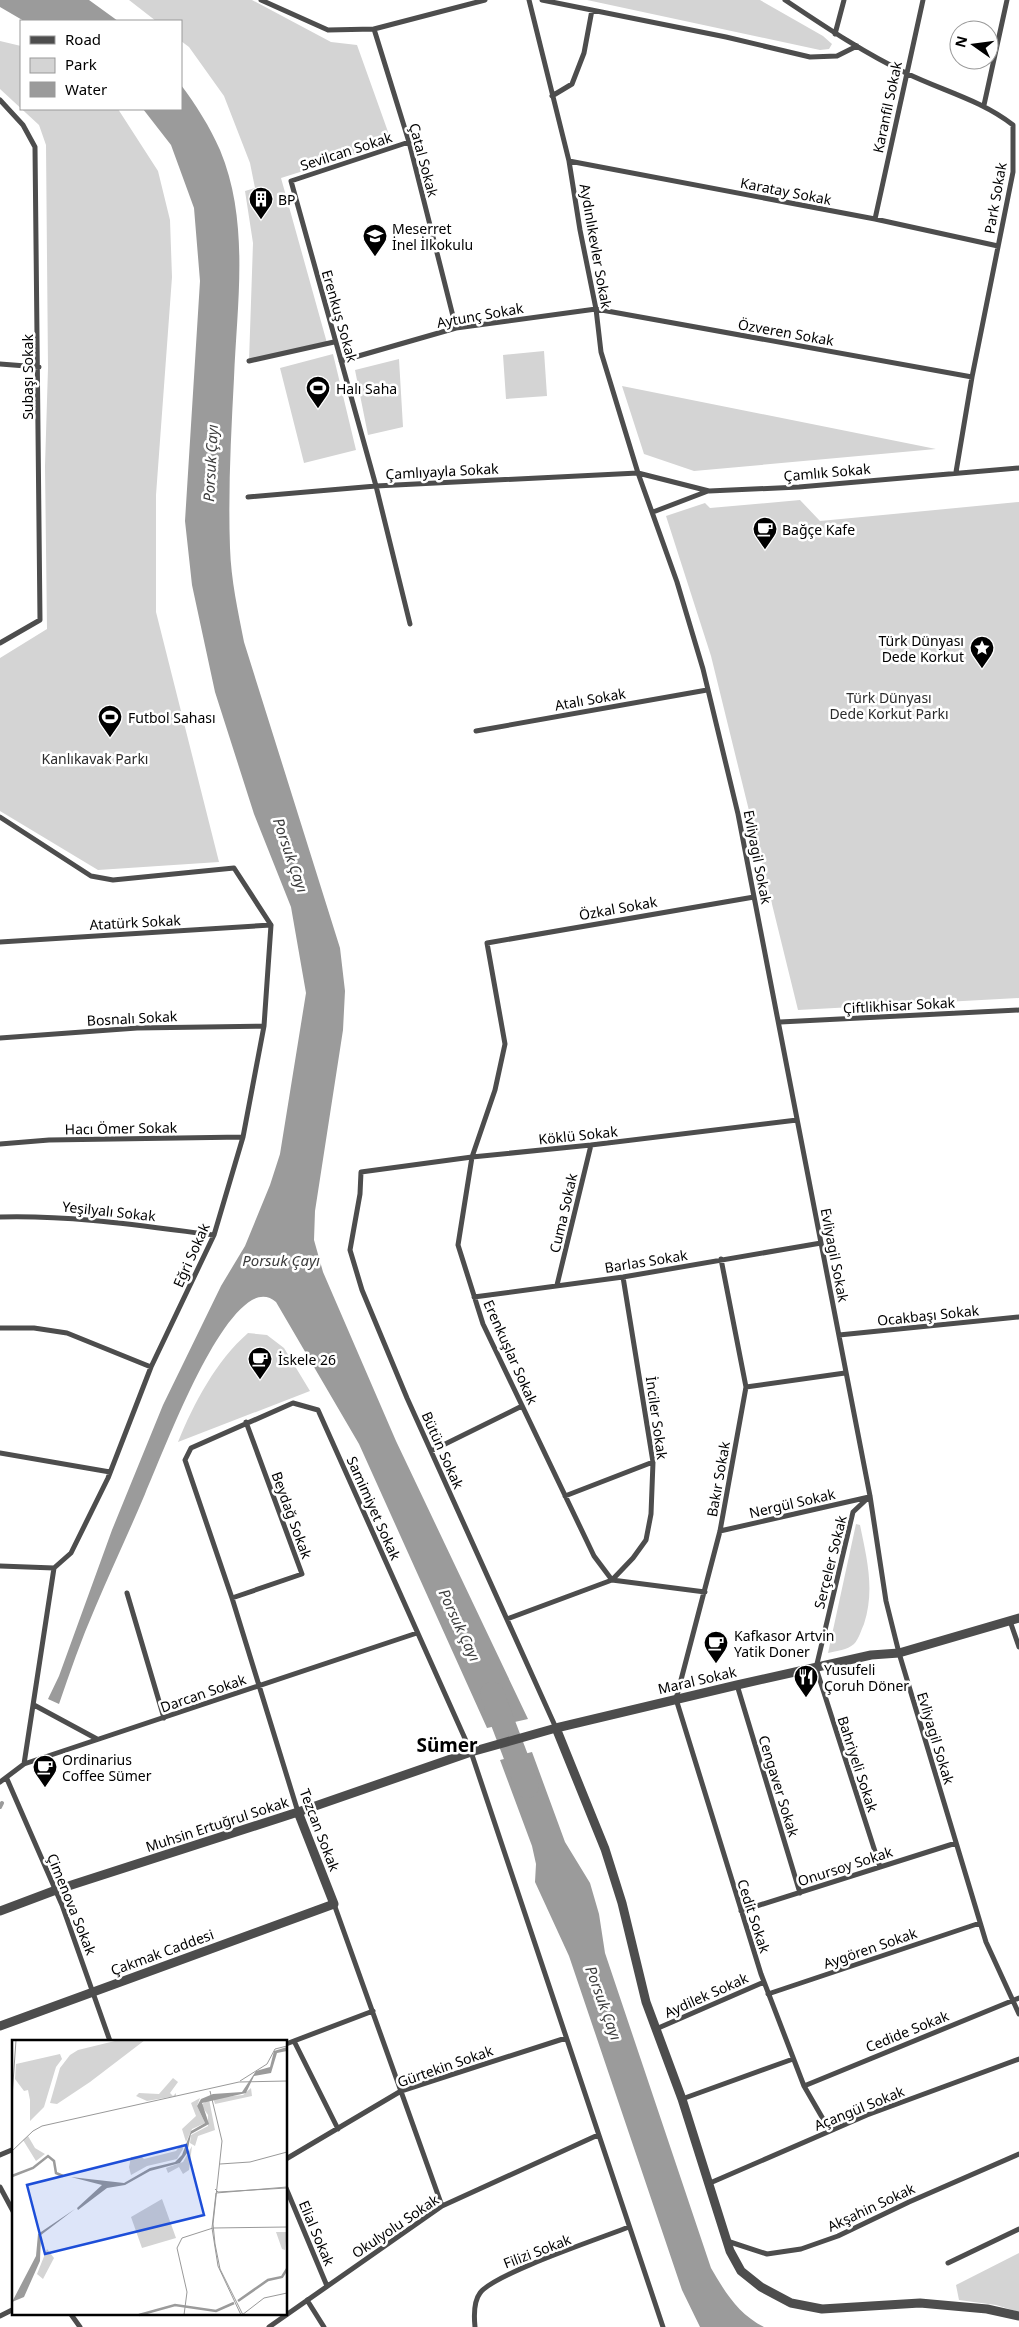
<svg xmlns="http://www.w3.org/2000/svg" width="1019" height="2327" viewBox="0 0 1019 2327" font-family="'Noto Sans',sans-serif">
<rect width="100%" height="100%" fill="#fff"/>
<path fill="#d4d4d4" d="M 129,0 L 252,0 L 331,42 L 357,45 L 392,143 L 281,178 L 327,343 L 249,361 L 253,243 L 245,191 L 255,188 L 250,163 L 224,96 L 189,47 L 181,41 L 181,21 L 156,21 Z
M 587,0 L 760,0 L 823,36 L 832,44 L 829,49 L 820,50 Z
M 0,41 L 21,46 L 21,109 L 118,109 L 158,171 L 170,220 L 172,277 L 156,495 L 156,612 L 219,862 L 98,870 L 0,811 L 0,658 L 47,629 L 45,466 L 48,368 L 46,145 L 39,125 L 0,89 Z
M 544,351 L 547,396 L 506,399 L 503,355 Z
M 333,354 L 356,450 L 304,463 L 280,368 Z
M 399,359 L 403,427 L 368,435 L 355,370 Z
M 622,386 L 936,449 L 694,471 L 644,454 Z
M 800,500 L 820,521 L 1019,502 L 1019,998 L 798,1010 L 711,656 L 666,516 L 705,503 L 710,508 Z
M 248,1333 L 267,1335 L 284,1348 L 310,1391 L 178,1442 C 194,1403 216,1361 248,1333 Z
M 856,1524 L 860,1525 C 867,1559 875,1590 864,1624 C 861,1630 859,1639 854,1644 C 847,1650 837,1651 828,1653 Z
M 1019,2253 L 1019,2312 L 996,2305 L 959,2300 L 956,2285 Z"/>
<path fill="#9b9b9b" d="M 0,0 L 89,0 L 118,21 L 24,21 L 0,7 Z
M 181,85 C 196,105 210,127 220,150 C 250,222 237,303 234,378 C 231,435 228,492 230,548 C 231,580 238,611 244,642 L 340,948 L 345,991 L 343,1030 L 315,1211 L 314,1240 L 323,1272 L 396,1441 L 528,1719 L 487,1728 L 359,1444 L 276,1302 C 269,1296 261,1295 252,1300 C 211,1324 165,1448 145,1494 C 129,1532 111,1570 95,1608 C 81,1640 70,1672 59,1704 L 48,1699 L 59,1676 L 112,1530 L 163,1405 L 221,1286 L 245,1246 L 270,1185 L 280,1154 L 306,993 L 291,907 L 254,814 L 215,692 L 192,585 L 185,521 L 200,281 L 194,208 L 171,145 L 143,109 L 181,109 Z
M 532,1752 L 565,1842 L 590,1883 L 599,1914 L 605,1953 L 711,2268 C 725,2292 738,2314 764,2327 L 700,2327 L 682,2290 L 569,1956 L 535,1882 L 536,1864 L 532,1846 L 500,1760 Z"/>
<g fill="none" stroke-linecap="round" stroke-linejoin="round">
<path stroke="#9b9b9b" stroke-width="4" d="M 0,1807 L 2,1803"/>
<path stroke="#9b9b9b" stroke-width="24" d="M 492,1694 L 527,1786"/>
<path stroke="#4d4d4d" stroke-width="5" d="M 261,0 L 328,30 L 374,29 L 485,0
M 529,0 L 569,161 L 580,230 L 596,309 L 601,352 L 638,473 L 677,582 L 703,669 L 738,814 L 870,1496 L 886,1601 L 899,1653 L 986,1942 L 1019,2014
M 542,0 L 726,37 L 810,57 L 837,56 L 857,46
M 785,0 C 824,26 864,53 906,73 C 943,91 981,100 1013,125 L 1013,172 L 972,377 L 956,472
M 374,29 L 409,142 L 456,328
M 835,34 L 844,0
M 552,96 L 572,84 L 584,53 L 592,10
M 0,100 L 23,125 L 35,147 L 40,620 L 0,643
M 984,105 L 1007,0
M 409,142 L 291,181 L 376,486 L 410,624
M 569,161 L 875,219 L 998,246
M 875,219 L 923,0
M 249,361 L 334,342
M 341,361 L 456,328 L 596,309 L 972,377
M 0,364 L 39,367
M 248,497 L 376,486 L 638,473 L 709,491 L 799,487 L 1019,468
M 653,512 L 708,491
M 476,731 L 707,690
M 0,817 L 91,876 L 113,880 L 234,868 L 271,925
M 0,942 L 271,925
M 780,1022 L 1019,1010
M 0,1038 L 137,1028 L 264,1026
M 0,1144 L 49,1140 L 243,1137
M 0,1217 C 72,1215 143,1226 214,1235
M 721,1259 L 746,1387 L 720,1531 L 676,1699 L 761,1974 L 804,2086 L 830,2131
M 557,1285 L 591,1145
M 474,1297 L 623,1277 L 821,1243
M 0,1328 L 34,1328 L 67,1333 L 151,1367
M 839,1335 L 1019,1317
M 746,1387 L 845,1373
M 431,1451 L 522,1406
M 0,1453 L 110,1472
M 565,1496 L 653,1462
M 870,1496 L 853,1512 L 816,1668 L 880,1867
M 720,1531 L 869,1497
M 0,1566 L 54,1568
M 54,1568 L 71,1553 L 108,1478 L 151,1367 L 214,1235 L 243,1137 L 264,1026 L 271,925
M 612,1580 L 594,1556 L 483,1324 L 458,1245 L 472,1157 L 495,1090 L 505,1044 L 487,943 L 754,897
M 612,1580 L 633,1558 L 646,1540 L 651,1514 L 653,1462 L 623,1277
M 127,1593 L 164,1718
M 232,1598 L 302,1574 L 246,1422
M 507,1619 L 612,1580 L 705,1592
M 1010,1621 L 1019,1647
M 737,1685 L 800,1893
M 34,1705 L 97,1739
M 556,1728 L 407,1398 L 362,1290 L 350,1250 L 360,1194 L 361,1172 L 472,1157 L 591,1145 L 797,1120
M 24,1764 L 54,1568
M 7,1779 L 62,1905 L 110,2041
M 0,1782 L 24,1764 L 417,1633
M 298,1812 L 232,1598 L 185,1460 L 191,1448 L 293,1403 L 318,1410 L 471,1752 L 663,2327
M 334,1904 L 442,2206
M 741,1911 L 956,1843
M 768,1994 L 980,1923
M 656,2029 L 764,1982
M 294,2041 L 338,2129
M 286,2044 L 373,2011
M 804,2086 L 1019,1998
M 682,2099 L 793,2059
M 0,2155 L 14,2149
M 286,2159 L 401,2091 L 566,2038
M 710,2183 L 867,2115 L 1019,2059
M 0,2187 L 14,2213
M 286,2188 L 327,2286
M 727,2241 L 767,2254 L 801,2249 L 838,2236 L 909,2202 L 1019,2154
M 948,2263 L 1019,2229
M 307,2300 L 324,2327
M 70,2313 L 80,2327
M 0,2316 L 14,2309
M 269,2327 L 442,2206 L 598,2135
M 475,2327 C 474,2317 474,2301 480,2293 C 493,2274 601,2238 629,2227"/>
<path stroke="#4d4d4d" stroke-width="9" d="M 556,1728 L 605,1849 L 622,1903 L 646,2002 L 682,2099 L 730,2251 L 741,2271 L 761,2287 L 791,2303 L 822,2309 L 920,2303 L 987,2309 L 1019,2316
M 0,1911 L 56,1890 L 298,1812 L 471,1752 L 556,1728 L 737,1685 L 871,1655 L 899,1653 L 1019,1618
M 0,2026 L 334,1904 L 298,1812"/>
</g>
<defs>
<symbol id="building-pin" viewBox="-11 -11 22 30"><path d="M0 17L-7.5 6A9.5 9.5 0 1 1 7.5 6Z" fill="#000" stroke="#fff"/><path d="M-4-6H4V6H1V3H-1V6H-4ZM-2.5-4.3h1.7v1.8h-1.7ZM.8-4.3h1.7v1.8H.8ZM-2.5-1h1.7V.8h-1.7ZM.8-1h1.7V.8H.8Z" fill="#fff"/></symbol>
<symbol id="school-pin" viewBox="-11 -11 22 30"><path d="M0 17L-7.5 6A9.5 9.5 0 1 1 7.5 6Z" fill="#000" stroke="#fff"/><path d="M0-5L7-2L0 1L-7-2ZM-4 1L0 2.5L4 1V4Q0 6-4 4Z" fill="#fff"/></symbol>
<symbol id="stadium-pin" viewBox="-11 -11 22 30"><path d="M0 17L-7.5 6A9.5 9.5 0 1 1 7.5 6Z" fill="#000" stroke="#fff"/><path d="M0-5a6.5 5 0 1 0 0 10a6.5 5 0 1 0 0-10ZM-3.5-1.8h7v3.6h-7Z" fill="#fff"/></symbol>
<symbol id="cafe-pin" viewBox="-11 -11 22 30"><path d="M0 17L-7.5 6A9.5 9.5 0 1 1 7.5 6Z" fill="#000" stroke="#fff"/><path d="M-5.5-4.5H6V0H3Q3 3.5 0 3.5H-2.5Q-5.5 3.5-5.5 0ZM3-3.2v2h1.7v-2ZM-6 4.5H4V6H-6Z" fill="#fff"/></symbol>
<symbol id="sight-pin" viewBox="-11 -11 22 30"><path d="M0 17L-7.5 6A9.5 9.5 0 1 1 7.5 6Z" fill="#000" stroke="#fff"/><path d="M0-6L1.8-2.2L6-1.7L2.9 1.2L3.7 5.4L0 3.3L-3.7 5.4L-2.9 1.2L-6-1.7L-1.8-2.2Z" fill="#fff"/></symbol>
<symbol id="restaurant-pin" viewBox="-11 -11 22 30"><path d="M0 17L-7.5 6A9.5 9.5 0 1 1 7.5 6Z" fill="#000" stroke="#fff"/><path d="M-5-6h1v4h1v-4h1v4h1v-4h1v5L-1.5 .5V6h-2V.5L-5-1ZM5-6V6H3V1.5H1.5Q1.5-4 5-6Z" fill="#fff"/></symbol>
</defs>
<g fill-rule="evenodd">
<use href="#building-pin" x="247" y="185" width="28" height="38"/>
<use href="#school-pin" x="361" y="222" width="28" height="38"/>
<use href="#stadium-pin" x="304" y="374" width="28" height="38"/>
<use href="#cafe-pin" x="751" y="515" width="28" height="38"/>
<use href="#sight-pin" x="968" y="634" width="28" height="38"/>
<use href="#stadium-pin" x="96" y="703" width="28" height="38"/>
<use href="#cafe-pin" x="246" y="1345" width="28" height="38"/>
<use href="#cafe-pin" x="702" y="1629" width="28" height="38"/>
<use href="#restaurant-pin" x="792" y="1663" width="28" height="38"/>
<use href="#cafe-pin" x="31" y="1753" width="28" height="38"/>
</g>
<g text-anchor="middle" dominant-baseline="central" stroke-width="5" stroke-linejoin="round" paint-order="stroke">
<g font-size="14" fill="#000" stroke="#fff">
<text transform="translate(887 107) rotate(-78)">Karanfil Sokak</text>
<text transform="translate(346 151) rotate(-18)">Sevilcan Sokak</text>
<text transform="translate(424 160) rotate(75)">Çatal Sokak</text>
<text transform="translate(786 191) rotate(11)">Karatay Sokak</text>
<text transform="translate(995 198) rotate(-80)">Park Sokak</text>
<text transform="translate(596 246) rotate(80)">Aydınlıkevler Sokak</text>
<text transform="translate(480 315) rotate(-10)">Aytunç Sokak</text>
<text transform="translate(340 316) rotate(74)">Erenkuş Sokak</text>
<text transform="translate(786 332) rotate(10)">Özveren Sokak</text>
<text transform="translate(27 377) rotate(-90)">Subaşı Sokak</text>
<text transform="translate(442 471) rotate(-3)">Çamlıyayla Sokak</text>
<text transform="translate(827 472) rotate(-5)">Çamlık Sokak</text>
<text transform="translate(590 699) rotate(-10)">Atalı Sokak</text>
<text transform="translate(758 857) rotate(79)">Evliyagil Sokak</text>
<text transform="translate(618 908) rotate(-10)">Özkal Sokak</text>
<text transform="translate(135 922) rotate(-3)">Atatürk Sokak</text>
<text transform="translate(899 1005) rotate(-3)">Çiftlikhisar Sokak</text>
<text transform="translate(132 1018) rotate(-3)">Bosnalı Sokak</text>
<text transform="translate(121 1128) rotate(-1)">Hacı Ömer Sokak</text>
<text transform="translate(578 1135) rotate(-6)">Köklü Sokak</text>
<text transform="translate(109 1211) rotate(6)">Yeşilyalı Sokak</text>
<text transform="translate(563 1213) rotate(-77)">Cuma Sokak</text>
<text transform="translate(191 1255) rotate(-66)">Eğri Sokak</text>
<text transform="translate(835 1255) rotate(79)">Evliyagil Sokak</text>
<text transform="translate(646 1261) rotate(-9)">Barlas Sokak</text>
<text transform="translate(928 1315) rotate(-6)">Ocakbaşı Sokak</text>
<text transform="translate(511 1352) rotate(66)">Erenkuşlar Sokak</text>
<text transform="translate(657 1418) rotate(82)">İnciler Sokak</text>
<text transform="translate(443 1450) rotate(66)">Bütün Sokak</text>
<text transform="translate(718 1479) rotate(-80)">Bakır Sokak</text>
<text transform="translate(792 1503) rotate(-13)">Nergül Sokak</text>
<text transform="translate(374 1508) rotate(66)">Samimiyet Sokak</text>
<text transform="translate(292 1515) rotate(70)">Beydağ Sokak</text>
<text transform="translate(830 1562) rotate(-76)">Serçeler Sokak</text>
<text transform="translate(697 1680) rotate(-13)">Maral Sokak</text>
<text transform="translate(203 1693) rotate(-19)">Darcan Sokak</text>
<text transform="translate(936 1738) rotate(73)">Evliyagil Sokak</text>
<text transform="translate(858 1764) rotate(72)">Bahriyeli Sokak</text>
<text transform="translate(779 1786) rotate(73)">Cengaver Sokak</text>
<text transform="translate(217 1824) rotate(-18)">Muhsin Ertuğrul Sokak</text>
<text transform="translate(320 1830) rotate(69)">Tezcan Sokak</text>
<text transform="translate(845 1866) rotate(-18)">Onursoy Sokak</text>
<text transform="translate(72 1904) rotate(68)">Çimenova Sokak</text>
<text transform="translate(754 1916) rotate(72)">Cedit Sokak</text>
<text transform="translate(870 1948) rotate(-19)">Aygören Sokak</text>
<text transform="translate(162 1952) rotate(-20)">Çakmak Caddesi</text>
<text transform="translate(706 1995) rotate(-24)">Aydilek Sokak</text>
<text transform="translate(907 2031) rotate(-22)">Cedide Sokak</text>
<text transform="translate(445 2066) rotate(-19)">Gürtekin Sokak</text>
<text transform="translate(859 2108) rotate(-22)">Açangül Sokak</text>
<text transform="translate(871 2207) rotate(-25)">Akşahin Sokak</text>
<text transform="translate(395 2226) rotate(-34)">Okulyolu Sokak</text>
<text transform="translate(317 2233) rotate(67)">Elial Sokak</text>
<text transform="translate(537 2251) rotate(-21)">Filizi Sokak</text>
</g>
<g font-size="14" fill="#000" stroke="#fff" text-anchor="start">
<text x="278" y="199">BP</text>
<text x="392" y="228">Meserret<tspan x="392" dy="16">İnel İlkokulu</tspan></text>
<text x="336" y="388">Halı Saha</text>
<text x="782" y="529">Bağçe Kafe</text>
<text x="964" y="640" text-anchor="end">Türk Dünyası<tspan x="964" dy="16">Dede Korkut</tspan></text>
<text x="128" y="717">Futbol Sahası</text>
<text x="278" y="1359">İskele 26</text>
<text x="734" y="1635">Kafkasor Artvin<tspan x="734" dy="16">Yatik Doner</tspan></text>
<text x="824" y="1669">Yusufeli<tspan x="824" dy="16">Çoruh Döner</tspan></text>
<text x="62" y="1759">Ordinarius<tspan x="62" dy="16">Coffee Sümer</tspan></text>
</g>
<g font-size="14" fill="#2b2b2b" stroke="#fff">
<text x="889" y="697">Türk Dünyası<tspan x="889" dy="16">Dede Korkut Parkı</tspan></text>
<text x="95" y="758">Kanlıkavak Parkı</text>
</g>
<g font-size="15" font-style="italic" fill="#3c3c3c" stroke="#fff">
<text transform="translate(210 463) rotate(-87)">Porsuk Çayı</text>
<text transform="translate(291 855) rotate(71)">Porsuk Çayı</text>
<text x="281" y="1260">Porsuk Çayı</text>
<text transform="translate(460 1625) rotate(65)">Porsuk Çayı</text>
<text transform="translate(604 2003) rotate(70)">Porsuk Çayı</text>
</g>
<g font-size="19" font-weight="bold" fill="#000" stroke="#fff">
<text x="447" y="1745">Sümer</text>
</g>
</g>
<g transform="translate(12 2040)">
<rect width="275" height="275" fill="#fff"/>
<path d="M 107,0 L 133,0 L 78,42 L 45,64 L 38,63 L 48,28 L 58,15 L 66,10 ZM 48,14 L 50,19 L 44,27 L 32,67 L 18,81 L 18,60 L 16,50 L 12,51 L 3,39 L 4,24 ZM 161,38 L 166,42 L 158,53 L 161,56 L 164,53 L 164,56 L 135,61 L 124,56 L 127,53 L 147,54 ZM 239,48 L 240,56 L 203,64 L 201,58 L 231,55 ZM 188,58 L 185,66 L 193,83 L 180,89 L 174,102 L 170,89 L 184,76 L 179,63 ZM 197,59 L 203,90 L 186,96 L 183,106 L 178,103 L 179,95 L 196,86 L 196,75 L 189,65 ZM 16,96 L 23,108 L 33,114 L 24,121 L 11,100 ZM 170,104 L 171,109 L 165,119 L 135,126 L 119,135 L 117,127 L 119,117 L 129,116 L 132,119 L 164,111 ZM 180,106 L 177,130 L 171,134 L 167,127 L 156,133 L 154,128 L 171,122 ZM 150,159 L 164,198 L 130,208 L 119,177 ZM 264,192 L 275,192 L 273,210 L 270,209 ZM 35,209 L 42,218 L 31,239 L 25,234 Z" fill="#d4d4d4"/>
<path d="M 275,7 L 275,11 L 265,13 L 259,33 L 242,36 L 234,53 L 190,63 L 197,84 L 179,94 L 175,113 L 168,123 L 138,131 L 113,145 L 95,148 L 66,170 L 65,168 L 90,145 L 59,137 L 112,143 L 138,128 L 163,122 L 170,115 L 179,91 L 193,83 L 185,66 L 189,59 L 201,54 L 230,52 L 244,31 L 258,27 L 262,11 ZM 63,169 L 29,195 L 28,221 L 12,257 L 0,262 L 24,216 L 26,194 Z" fill="#9b9b9b"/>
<path fill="none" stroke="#9b9b9b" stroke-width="2.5" d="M 0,136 L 21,128 L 36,116 L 42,121 L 44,133 L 51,136M 226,261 L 256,240 L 270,237 L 275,229M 127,275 L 163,265 L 204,271 L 222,263"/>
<path fill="none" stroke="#999" stroke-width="1" d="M 228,41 L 255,24 L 263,9 L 275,6M 198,51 L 210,101 L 201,184 L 203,204 L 208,229 L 231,275M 0,57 L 4,0M 0,111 L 21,91 L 30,86 L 227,42 L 275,41M 208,124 L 238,122 L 275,112M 203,149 L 206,152 L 275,148M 172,275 L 175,252 L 165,208 L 170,198 L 201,188 L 275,187M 229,275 L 206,226 L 200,188 L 204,153 L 275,147M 230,275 L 252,258 L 275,253"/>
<path fill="#1d4ed8" fill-opacity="0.15" stroke="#1d4ed8" stroke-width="2.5" d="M 174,105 L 192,175 L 33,214 L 15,145 Z"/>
<rect width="275" height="275" fill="none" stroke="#000" stroke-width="2.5"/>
</g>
<rect x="20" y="20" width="162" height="90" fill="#ffffff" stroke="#999999"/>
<rect x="30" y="36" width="25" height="8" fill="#4d4d4d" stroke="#999999"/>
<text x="65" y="45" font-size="15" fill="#000000">Road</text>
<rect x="30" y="58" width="25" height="15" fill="#d4d4d4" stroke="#999999"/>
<text x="65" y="70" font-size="15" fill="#000000">Park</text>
<rect x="30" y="82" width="25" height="15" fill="#9b9b9b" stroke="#999999"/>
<text x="65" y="95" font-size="15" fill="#000000">Water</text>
<g transform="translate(974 45) rotate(284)"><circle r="24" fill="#ffffff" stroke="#999999"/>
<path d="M0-4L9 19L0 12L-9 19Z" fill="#000000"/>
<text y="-8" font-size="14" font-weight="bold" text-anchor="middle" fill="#000000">N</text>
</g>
</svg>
